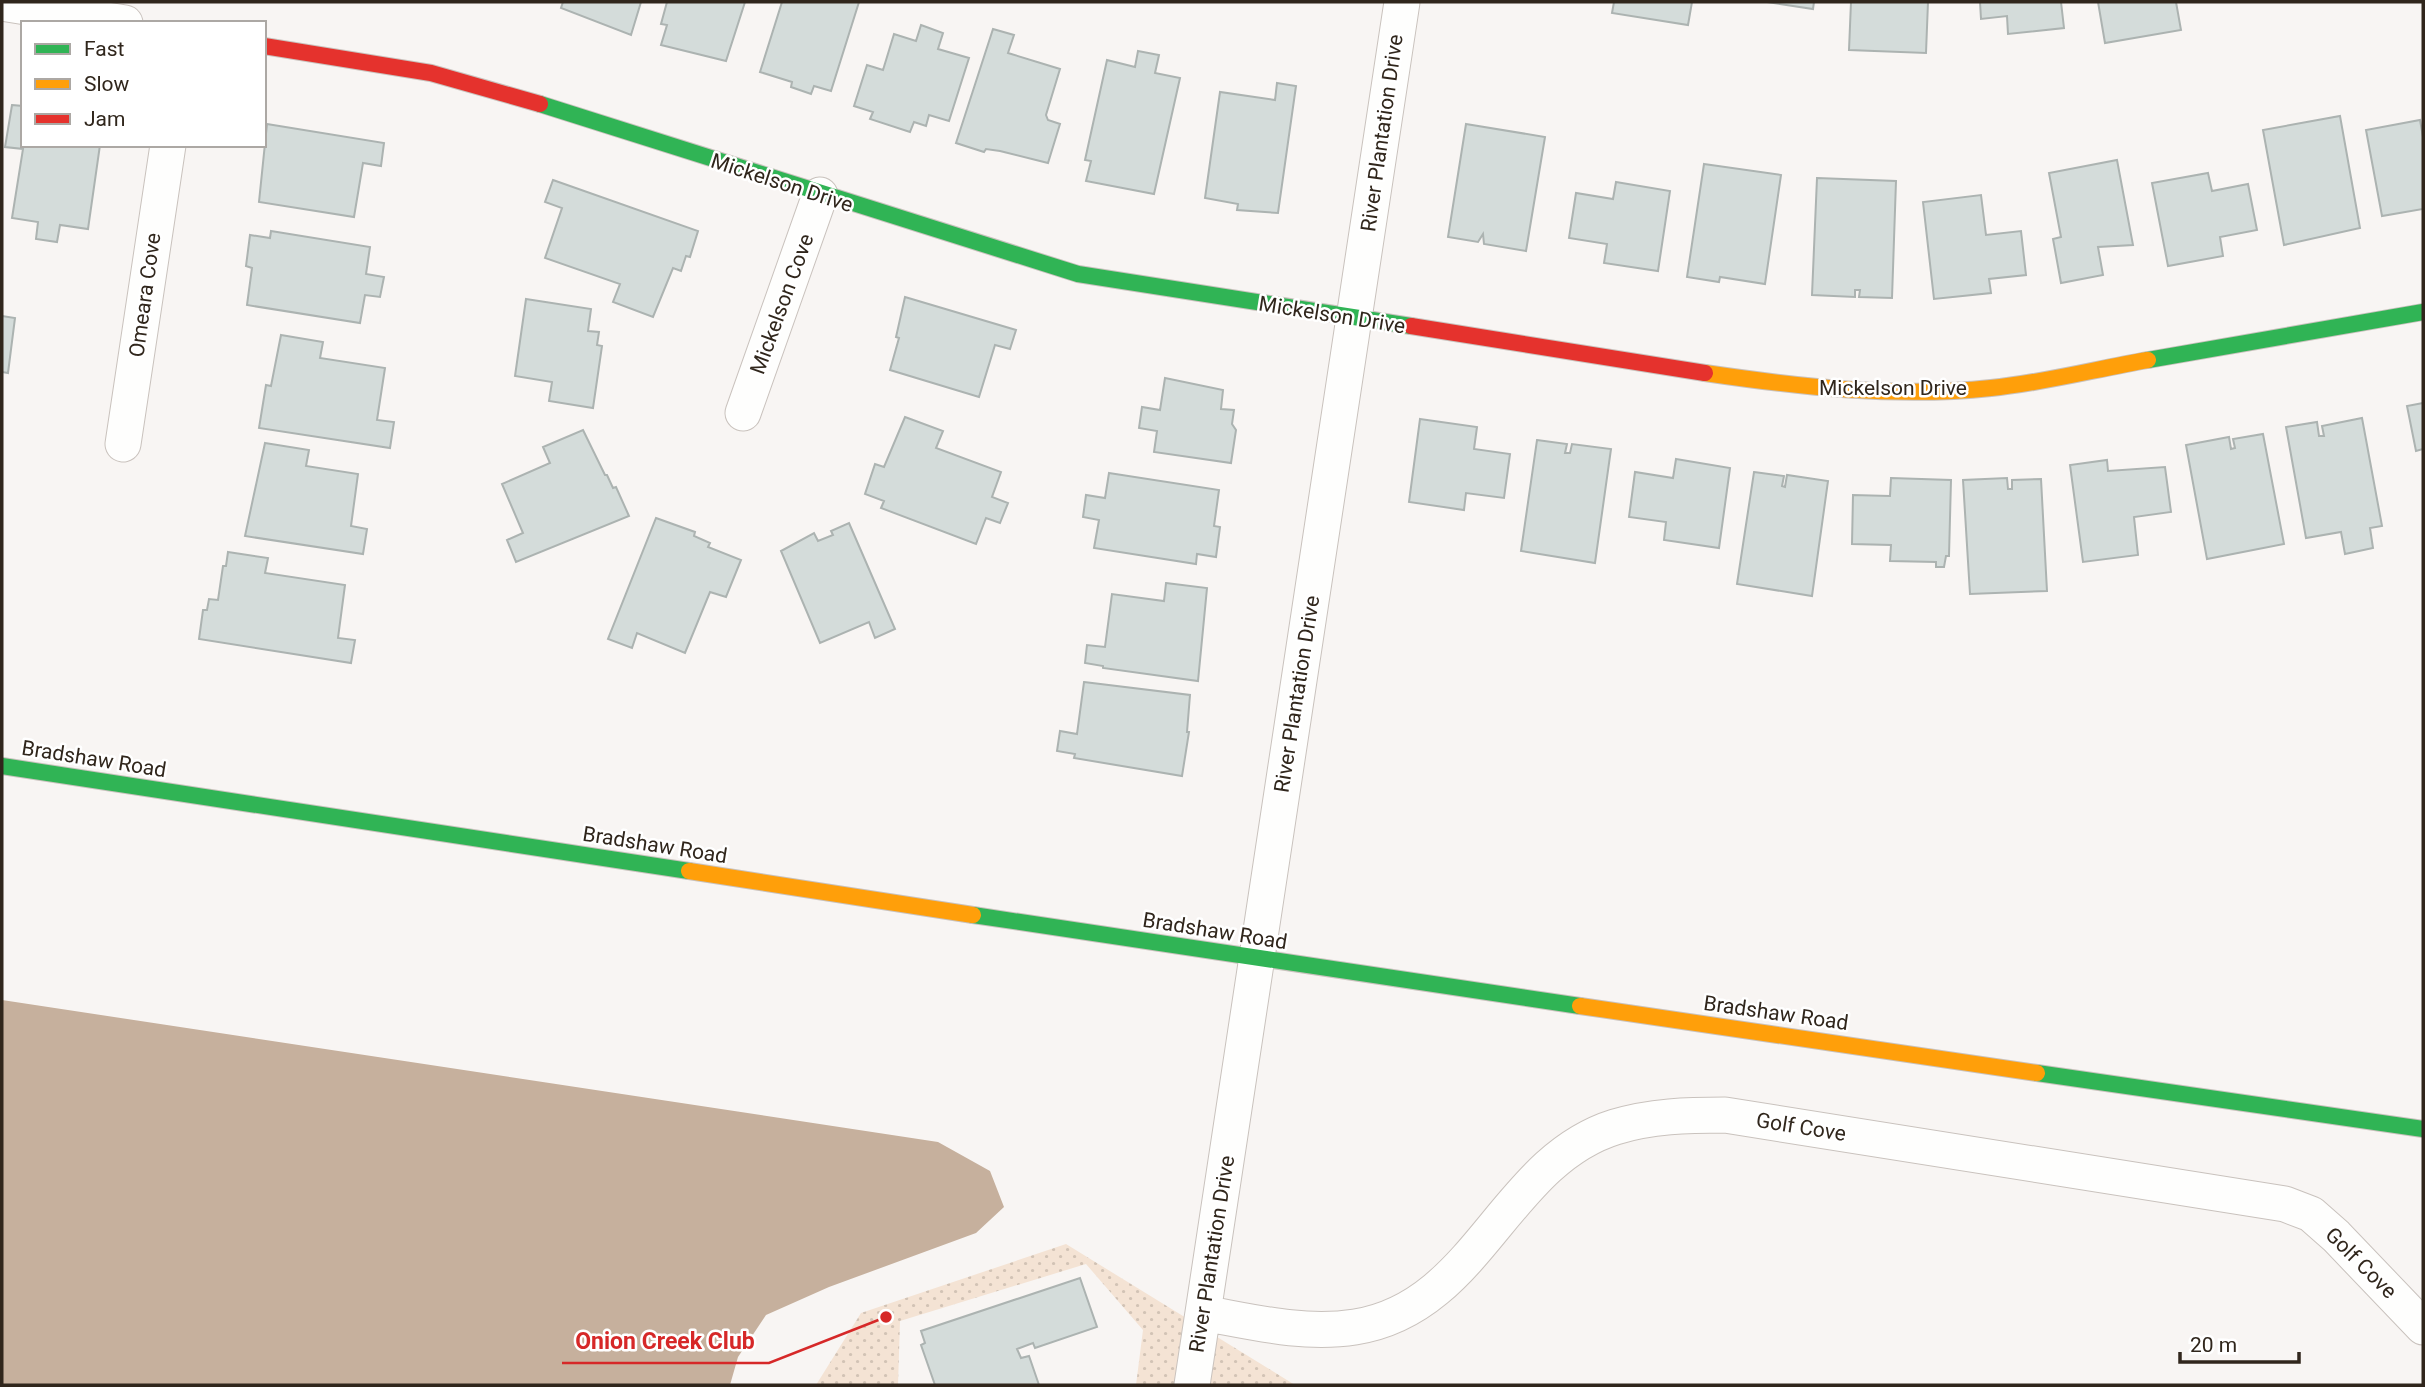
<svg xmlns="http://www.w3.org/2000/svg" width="2425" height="1387" viewBox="0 0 2425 1387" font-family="Roboto,sans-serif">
<defs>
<pattern id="grass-dots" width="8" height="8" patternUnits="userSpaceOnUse" patternTransform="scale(1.75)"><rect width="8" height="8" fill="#f4e3d4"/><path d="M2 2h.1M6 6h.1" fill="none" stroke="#d2c3b5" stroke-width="1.8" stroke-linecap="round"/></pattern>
</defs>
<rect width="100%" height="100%" fill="#f8f5f3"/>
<path fill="url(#grass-dots)" d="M 1066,1244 L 1295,1385 L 1136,1385 L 1143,1330 L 1086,1264 L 900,1321 L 898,1385 L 816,1385 L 861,1313 Z"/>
<path fill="#c6b09d" d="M 2,1000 L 938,1142 L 990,1171 L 1004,1207 L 976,1233 L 829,1287 L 766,1315 L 738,1357 L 730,1385 L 2,1385 Z"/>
<path fill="#d4dcda" stroke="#acb3b1" stroke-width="2" d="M 563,2 L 641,2 L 631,35 L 561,8 Z
M 667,2 L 745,2 L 726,61 L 661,45 L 667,25 L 661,24 Z
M 782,2 L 859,2 L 831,91 L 814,86 L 811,94 L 791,87 L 792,82 L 760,72 Z
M 1614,2 L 1692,2 L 1688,25 L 1612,13 Z
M 1767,2 L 1814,2 L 1813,9 Z
M 1851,2 L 1928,2 L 1926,53 L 1849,50 Z
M 1980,2 L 2061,2 L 2064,28 L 2008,34 L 2007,16 L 1981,19 Z
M 2098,2 L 2176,2 L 2181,30 L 2105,43 Z
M 921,25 L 943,33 L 938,49 L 969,58 L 949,121 L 929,115 L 926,126 L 914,122 L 910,132 L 870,119 L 873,112 L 854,106 L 867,65 L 883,70 L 894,34 L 916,41 Z
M 993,29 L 1014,35 L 1008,53 L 1060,69 L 1046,115 L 1048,120 L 1060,124 L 1048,163 L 1000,151 L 986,149 L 984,152 L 956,143 Z
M 1138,51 L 1159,55 L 1155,73 L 1180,78 L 1154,194 L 1086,181 L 1091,161 L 1085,160 L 1107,60 L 1135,67 Z
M 1277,83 L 1296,86 L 1278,213 L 1237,210 L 1238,204 L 1205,198 L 1220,92 L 1275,100 Z
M 12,105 L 23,106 L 23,145 L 100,145 L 88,229 L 60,225 L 57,242 L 36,239 L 38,222 L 12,218 L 23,149 L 5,147 Z
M 2340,116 L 2360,228 L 2284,245 L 2263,130 Z
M 2420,120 L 2423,137 L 2423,209 L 2382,216 L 2366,130 Z
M 267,124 L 384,143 L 381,166 L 363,163 L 354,217 L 259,202 Z
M 1466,124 L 1545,137 L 1526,251 L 1484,244 L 1483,234 L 1478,242 L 1448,237 Z
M 2117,160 L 2133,245 L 2098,247 L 2103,275 L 2061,283 L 2053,239 L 2061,237 L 2049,173 Z
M 1704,164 L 1781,175 L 1765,284 L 1720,277 L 1719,282 L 1687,277 Z
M 2208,173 L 2212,191 L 2248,184 L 2257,230 L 2220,237 L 2223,256 L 2168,266 L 2152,183 Z
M 1817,178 L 1896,181 L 1892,298 L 1859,297 L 1860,290 L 1855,290 L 1855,297 L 1812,295 Z
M 553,180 L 698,231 L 690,257 L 686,256 L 681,271 L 673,268 L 653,317 L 613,302 L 620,284 L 545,258 L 562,208 L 545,202 Z
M 1616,182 L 1670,191 L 1658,271 L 1604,263 L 1607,244 L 1569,238 L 1576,193 L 1613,199 Z
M 1981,195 L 1986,235 L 2021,231 L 2026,275 L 1989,279 L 1991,293 L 1934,299 L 1923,202 Z
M 271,231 L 370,247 L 366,274 L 384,277 L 380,297 L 365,295 L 360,323 L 247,305 L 252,268 L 246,266 L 250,235 L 270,238 Z
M 905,297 L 1016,330 L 1010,349 L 995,345 L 979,397 L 890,370 L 899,338 L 896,337 Z
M 526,299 L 591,309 L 588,331 L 599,332 L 597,345 L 602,346 L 593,408 L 549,401 L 552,382 L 515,376 Z
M 2,316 L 15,318 L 8,373 L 2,372 Z
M 281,335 L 323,342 L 320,358 L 385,368 L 377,420 L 394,422 L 390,448 L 259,428 L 266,385 L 271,386 Z
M 1165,378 L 1223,390 L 1221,409 L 1234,410 L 1232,424 L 1236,430 L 1231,463 L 1154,452 L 1157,431 L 1139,428 L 1142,407 L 1160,410 Z
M 2423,403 L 2423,449 L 2416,451 L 2407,406 Z
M 905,417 L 943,431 L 936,448 L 1001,472 L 992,497 L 1008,503 L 1000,523 L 986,518 L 976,544 L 881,508 L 884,501 L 865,494 L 875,464 L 884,467 Z
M 2362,418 L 2382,526 L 2370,528 L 2373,548 L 2345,554 L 2341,532 L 2306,538 L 2286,427 L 2317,422 L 2319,436 L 2324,436 L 2322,426 Z
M 1420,419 L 1477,427 L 1474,449 L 1510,454 L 1504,498 L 1466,493 L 1464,510 L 1409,502 Z
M 583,430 L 605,475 L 607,475 L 613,488 L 616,487 L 629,516 L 516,562 L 507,540 L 523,533 L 502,484 L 550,463 L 543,447 Z
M 2263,434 L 2284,544 L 2207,559 L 2186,445 L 2229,437 L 2231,449 L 2235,448 L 2233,439 Z
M 1537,440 L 1567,444 L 1565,453 L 1570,453 L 1572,444 L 1611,449 L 1595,563 L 1521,551 Z
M 265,443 L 309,450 L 306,466 L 358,474 L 351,526 L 367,529 L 363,554 L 245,536 Z
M 1676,459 L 1730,468 L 1719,548 L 1664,540 L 1666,522 L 1629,517 L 1635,472 L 1673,478 Z
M 2107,460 L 2108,471 L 2165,467 L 2171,512 L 2134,517 L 2138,555 L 2083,562 L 2070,465 Z
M 1754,472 L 1784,476 L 1782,486 L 1785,487 L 1787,475 L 1828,481 L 1812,596 L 1737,584 Z
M 1109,473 L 1219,490 L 1214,526 L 1220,527 L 1216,557 L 1197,554 L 1196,564 L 1094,548 L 1099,520 L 1083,517 L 1086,495 L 1105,498 Z
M 1891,478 L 1951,480 L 1949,556 L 1946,556 L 1944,567 L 1936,567 L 1936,562 L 1890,561 L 1891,545 L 1852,544 L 1853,495 L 1890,496 Z
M 2007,478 L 2008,489 L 2012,489 L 2012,480 L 2041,479 L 2047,591 L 1970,594 L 1963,480 Z
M 656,518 L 695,532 L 694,536 L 710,543 L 708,547 L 741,560 L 726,597 L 710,592 L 685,653 L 637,633 L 632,648 L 608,639 Z
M 849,523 L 895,629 L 875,638 L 869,622 L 820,643 L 781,551 L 814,533 L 818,541 L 833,535 L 831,531 Z
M 228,552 L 268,558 L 265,573 L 345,585 L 338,638 L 355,640 L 351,663 L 199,639 L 203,610 L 207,610 L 209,599 L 218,600 L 223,566 L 226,566 Z
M 1166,583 L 1207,588 L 1198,681 L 1103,668 L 1103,666 L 1085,663 L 1087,645 L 1105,647 L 1112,594 L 1164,601 Z
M 1084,682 L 1190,695 L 1187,732 L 1189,732 L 1182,776 L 1074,758 L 1075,754 L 1057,751 L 1060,731 L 1077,734 Z
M 1080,1278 L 1097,1327 L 1035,1348 L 1033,1343 L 1017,1349 L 1021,1358 L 1029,1356 L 1039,1385 L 935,1385 L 921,1345 L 925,1343 L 921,1331 Z"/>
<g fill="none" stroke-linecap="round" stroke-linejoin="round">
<defs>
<path id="street" d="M 2,3 L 125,23
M 743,413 L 820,195
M 123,444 L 168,145
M 1203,1313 C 1253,1322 1304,1335 1355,1327 C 1478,1308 1503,1162 1615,1127 C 1651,1116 1688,1115 1725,1115 L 2285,1204 L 2311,1214 L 2336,1236 L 2423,1327
M 1192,1385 L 1402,2"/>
<path id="fast" d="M 540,104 L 1078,274 L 1411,326
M 2148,360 L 2423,312
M 2,766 L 689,871
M 973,915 L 1580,1006
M 2037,1073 L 2423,1129"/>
<path id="slow" d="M 1705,373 C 1800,387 1896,398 1991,388 C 2043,383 2096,369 2148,360
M 689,871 L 973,915
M 1580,1006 L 2037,1073"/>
<path id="jam" d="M 264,46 L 431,73 L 540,104
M 1411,326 L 1705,373"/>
</defs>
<use href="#street" stroke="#c9c2bd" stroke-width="37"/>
<use href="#fast" stroke="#c9c2bd" stroke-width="18"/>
<use href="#slow" stroke="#c9c2bd" stroke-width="18"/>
<use href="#jam" stroke="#c9c2bd" stroke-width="18"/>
<use href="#street" stroke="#fefefd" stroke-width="35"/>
<use href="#fast" stroke="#30b455" stroke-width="16"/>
<use href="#slow" stroke="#ff9f0a" stroke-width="16"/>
<use href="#jam" stroke="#e5322d" stroke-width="16"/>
</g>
<g text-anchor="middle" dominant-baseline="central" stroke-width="5" stroke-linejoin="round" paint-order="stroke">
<g font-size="21" fill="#30261c" stroke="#fff">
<text transform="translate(1382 133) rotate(-82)">River Plantation Drive</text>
<text transform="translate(782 183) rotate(18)">Mickelson Drive</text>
<text transform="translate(145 295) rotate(-82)">Omeara Cove</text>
<text transform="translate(782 304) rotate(-70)">Mickelson Cove</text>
<text transform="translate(1332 315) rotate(9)">Mickelson Drive</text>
<text x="1893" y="388">Mickelson Drive</text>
<text transform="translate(1297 694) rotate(-81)">River Plantation Drive</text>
<text transform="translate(94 759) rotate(9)">Bradshaw Road</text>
<text transform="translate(655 845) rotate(9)">Bradshaw Road</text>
<text transform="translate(1215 931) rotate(9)">Bradshaw Road</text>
<text transform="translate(1776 1013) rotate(8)">Bradshaw Road</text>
<text transform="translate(1801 1127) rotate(9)">Golf Cove</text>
<text transform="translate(1212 1254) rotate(-81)">River Plantation Drive</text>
<text transform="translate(2361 1263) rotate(45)">Golf Cove</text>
</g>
</g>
<path fill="none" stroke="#d62828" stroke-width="2.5" d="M886 1317L769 1363H562"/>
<circle fill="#d62828" stroke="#fff" stroke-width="2.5" cx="886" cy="1317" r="7"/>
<g font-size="23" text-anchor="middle" font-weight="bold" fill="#d62828" stroke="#fff" stroke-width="5" stroke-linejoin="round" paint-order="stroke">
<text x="665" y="1349">Onion Creek Club</text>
</g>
<rect width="2425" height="1387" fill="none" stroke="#30261c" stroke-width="7"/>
<rect x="21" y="21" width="245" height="126" fill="#ffffff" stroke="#aca8a4" stroke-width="2"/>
<rect x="35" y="44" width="35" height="10" fill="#30b455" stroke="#aca8a4" stroke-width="2"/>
<text x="84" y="56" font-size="21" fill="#30261c">Fast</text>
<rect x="35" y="79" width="35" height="10" fill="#ff9f0a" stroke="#aca8a4" stroke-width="2"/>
<text x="84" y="91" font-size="21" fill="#30261c">Slow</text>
<rect x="35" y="114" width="35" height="10" fill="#e5322d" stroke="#aca8a4" stroke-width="2"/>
<text x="84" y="126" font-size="21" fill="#30261c">Jam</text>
<path d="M2180 1352v10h119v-10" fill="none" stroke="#30261c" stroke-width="3.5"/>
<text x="2190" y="1352" font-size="21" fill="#30261c" stroke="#ffffff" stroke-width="5" paint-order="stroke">20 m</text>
</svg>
